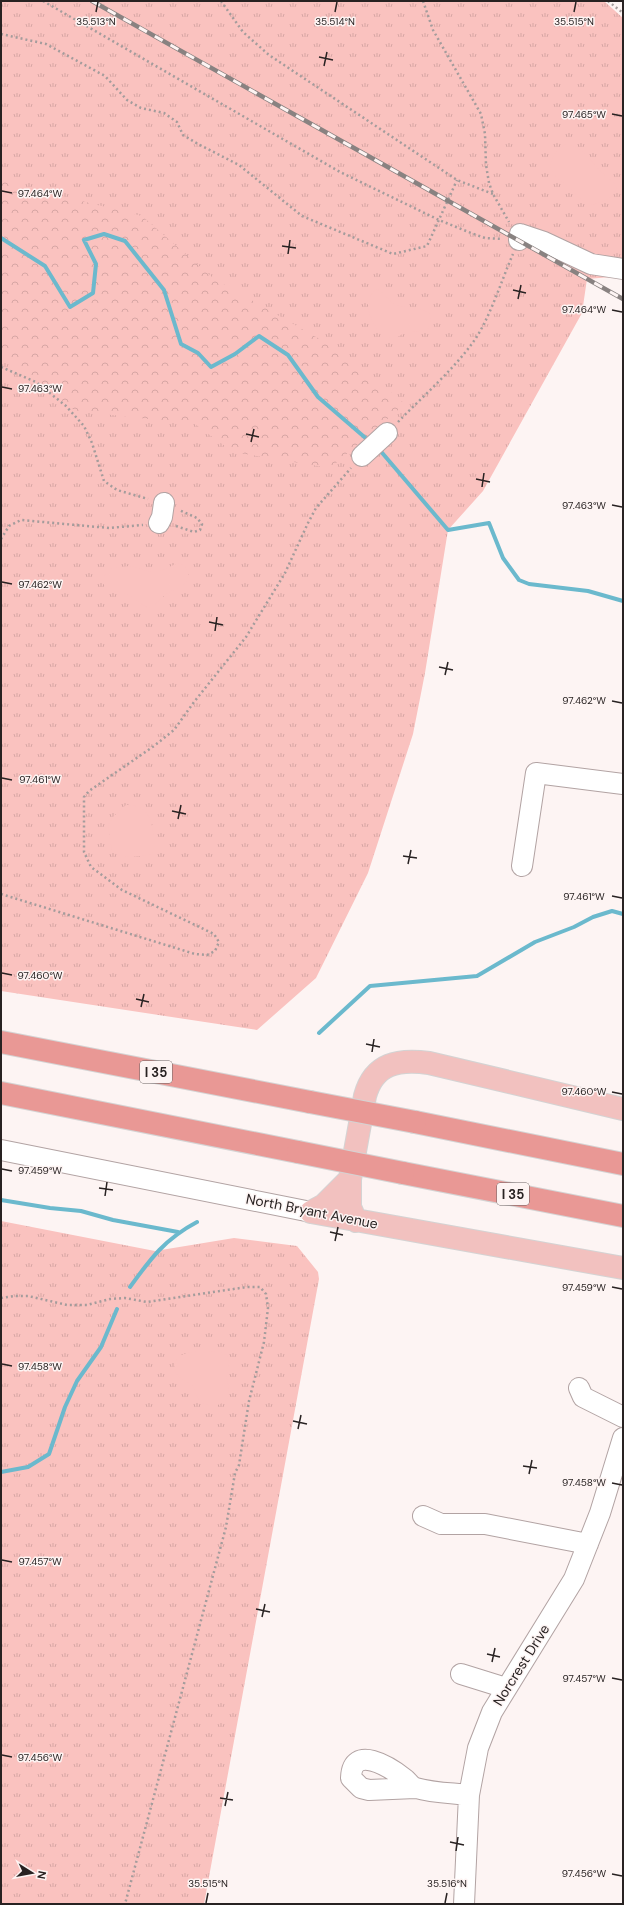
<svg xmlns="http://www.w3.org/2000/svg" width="624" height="1905" viewBox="0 0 624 1905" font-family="'DM Sans',sans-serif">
<defs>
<pattern id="grass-tufts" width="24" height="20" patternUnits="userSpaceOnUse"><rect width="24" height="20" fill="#fac2bf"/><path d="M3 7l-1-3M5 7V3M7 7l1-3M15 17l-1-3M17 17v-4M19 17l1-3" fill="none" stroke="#d6a6a4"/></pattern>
<pattern id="forest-crowns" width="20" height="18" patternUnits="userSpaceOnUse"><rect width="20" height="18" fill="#fac2bf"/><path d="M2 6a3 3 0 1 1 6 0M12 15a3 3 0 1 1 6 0" fill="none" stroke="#d6a6a4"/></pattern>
</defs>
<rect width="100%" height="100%" fill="#fdf4f3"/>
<path fill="url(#grass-tufts)" d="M 1,1 L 604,1 L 623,18 L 623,276 L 587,279 L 582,313 L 483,491 L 448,530 L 425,673 L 413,734 L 368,873 L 316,978 L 257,1030 L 1,991 Z
M 1,1221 L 155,1251 L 234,1238 L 297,1246 L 318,1272 L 319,1279 L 204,1904 L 1,1904 Z"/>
<path fill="url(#forest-crowns)" d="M 1,181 L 142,216 L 213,278 L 344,353 L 405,404 L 330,468 L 233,452 L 195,424 L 75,411 L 1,351 Z"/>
<path fill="#fac2bf" d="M 565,144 C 585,146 592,165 606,176 C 610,180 614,182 617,186 C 614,199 602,203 589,205 C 579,199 577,195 569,187 C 565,183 560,181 556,177 C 544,165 554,152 565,144 Z
M 376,289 C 385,292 386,298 393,303 C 404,310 420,305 430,314 C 430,320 431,325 427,330 L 404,333 L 396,338 L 382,336 C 371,320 360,304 376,289 Z
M 178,563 C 184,565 187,567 188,573 C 190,588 173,588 165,595 C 160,599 156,604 151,608 C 143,608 136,598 129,595 C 120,591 111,592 104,587 L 104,576 L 111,569 L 121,567 L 132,566 L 151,572 L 158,572 Z
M 126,805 C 152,804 153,827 155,847 L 151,854 C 137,857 125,859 112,852 L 108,825 L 113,817 Z
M 219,1352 L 227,1355 C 231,1364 226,1370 227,1379 C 228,1385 230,1391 228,1397 C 224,1406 209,1408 201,1402 C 196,1398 196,1389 191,1384 C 187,1381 181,1379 178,1376 C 175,1372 174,1369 175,1364 C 178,1348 207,1352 219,1352 Z"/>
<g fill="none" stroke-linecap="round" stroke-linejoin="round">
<path stroke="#6bb9cd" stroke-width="4" d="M 1,238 L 45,266 L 70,307 L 93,293 L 96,264 L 84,240 L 104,234 L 125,241 L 164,290 L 181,344 L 198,353 L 211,367 L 235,354 L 259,336 L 288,355 L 318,397 L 369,441
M 378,448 L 448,530 L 489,523 L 503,558 L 519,580 L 529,584 L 588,591 L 623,601
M 319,1033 L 370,986 L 477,976 L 535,942 L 574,927 L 593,917 L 612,911 L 623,914
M 1,1200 L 50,1208 L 81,1211 L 113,1220 L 178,1232
M 130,1287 C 151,1258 165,1239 197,1222
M 1,1472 L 28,1467 L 49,1454 L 65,1407 L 77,1381 L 101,1347 L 117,1309"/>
<defs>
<path id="minor" d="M 519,240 L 520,234 L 544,242 L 591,264 L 623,269
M 362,456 L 387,433
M 159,523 L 162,517 L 164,503
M 522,866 L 536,773 L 623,784
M 1,1150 L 311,1212
M 579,1388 L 583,1397 L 623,1417
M 423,1516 L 441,1524 L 485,1524 L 588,1544
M 461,1674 L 506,1688
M 415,1788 L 369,1790 L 361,1788 L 351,1778 C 352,1743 390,1767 405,1779 C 408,1782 412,1787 416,1788 C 433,1793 452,1793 469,1795
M 464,1904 L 469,1795 L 478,1748 L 492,1712 L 574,1579 L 600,1513 L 623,1438"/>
<path id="major" d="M 311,1212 L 623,1268
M 311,1212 L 324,1205 L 350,1179
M 356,1221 L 350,1207 L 350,1179 L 365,1096 C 374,1063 398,1059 429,1063 L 623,1109"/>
<path id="highway" d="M 1,1042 L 310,1102
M 1,1093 L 298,1152
M 415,1122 L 623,1164
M 403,1173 L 623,1216"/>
</defs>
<use href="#minor" stroke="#b2a3a3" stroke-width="22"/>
<use href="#major" stroke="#d4d3d3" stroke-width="24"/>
<use href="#highway" stroke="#d4d3d3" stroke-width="24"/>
<path stroke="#a49c9c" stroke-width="2.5" stroke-dasharray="2 3" stroke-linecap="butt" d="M 43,1 L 340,172 L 439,220 L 471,233 L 485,238 L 502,239
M 221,1 L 243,32 L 269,55 L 457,180 L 493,194
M 423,1 L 433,30 L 481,114 L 485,134 L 486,165 L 489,183 L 493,194 L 509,222
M 608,1 L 623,13
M 1,34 L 46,44 L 105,76 L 127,100 L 141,108 L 164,113 L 177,122 L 183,135 L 198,144 L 239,165 L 302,216 L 393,254 L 427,246 L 457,180
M 1,367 L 36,382 L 66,406 L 84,426 L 92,443 L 104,481 L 117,490 L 148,499
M 398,422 C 422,397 450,373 471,345 C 489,322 501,281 513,254
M 176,526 L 194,532 L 200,530 L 202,524 L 197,518 L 179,510
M 1,539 L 9,526 L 21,520 L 109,528 L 143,525
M 1,894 L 195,954 L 207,955 L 215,951 L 219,942 L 214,934 L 122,890 L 91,867 L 84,852 L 84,797 L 89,791 L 154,746 L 174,730 L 194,702 L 246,637 L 285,573 L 308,523 L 316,508 L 351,468
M 1,1298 L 15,1296 L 28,1296 L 67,1305 L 87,1305 L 110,1299 L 125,1298 L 147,1302 L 247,1287 L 260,1287 L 266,1294 L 268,1308 L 264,1342 L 249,1401 L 239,1465 L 235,1473 L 226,1527 L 125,1904"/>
<use href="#minor" stroke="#fff" stroke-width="20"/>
<use href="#major" stroke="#f2c1bf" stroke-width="22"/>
<use href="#highway" stroke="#e99895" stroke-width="22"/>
<defs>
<path id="rail" d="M 92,1 L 623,299"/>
</defs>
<use href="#rail" stroke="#898281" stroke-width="4.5"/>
<use href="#rail" stroke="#fdf4f3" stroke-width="3" stroke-dasharray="9" stroke-linecap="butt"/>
<defs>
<path id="highway-bridge" d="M 310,1102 L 415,1122
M 298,1152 L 403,1173"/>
</defs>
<use href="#highway-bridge" stroke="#d4d3d3" stroke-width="24" stroke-linecap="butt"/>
<use href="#highway-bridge" stroke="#e99895" stroke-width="22"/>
</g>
<path fill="none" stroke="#282222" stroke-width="1.5" d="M 96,12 L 98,2M 335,12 L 337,2M 574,12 L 576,2M 319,57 L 333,60M 324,66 L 327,52M 612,114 L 622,116M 2,191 L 12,193M 282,246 L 296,248M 288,254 L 290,240M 513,290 L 526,293M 518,299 L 521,285M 612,310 L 622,312M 2,387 L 12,389M 246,434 L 259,437M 251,442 L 254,429M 476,479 L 490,482M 482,487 L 484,473M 612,505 L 622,507M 2,582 L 12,584M 209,622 L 223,625M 215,631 L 217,617M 439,667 L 453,670M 445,675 L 448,662M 612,701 L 622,703M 2,778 L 12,780M 172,811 L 186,814M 178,819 L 181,805M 403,856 L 417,858M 408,864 L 411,850M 612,896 L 622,898M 2,973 L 12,975M 136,999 L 149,1002M 141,1007 L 144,994M 366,1044 L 380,1047M 372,1052 L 374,1039M 612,1092 L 622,1094M 2,1169 L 12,1171M 99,1188 L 113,1190M 105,1196 L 107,1182M 330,1232 L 343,1235M 335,1241 L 338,1227M 612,1287 L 622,1289M 2,1364 L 12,1366M 293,1421 L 307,1424M 298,1429 L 301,1415M 523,1466 L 537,1468M 529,1474 L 532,1460M 612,1483 L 622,1485M 2,1560 L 12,1562M 256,1609 L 270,1612M 262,1617 L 265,1604M 487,1654 L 500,1657M 492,1662 L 495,1648M 612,1678 L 622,1680M 2,1755 L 12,1757M 220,1798 L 233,1800M 225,1806 L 228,1792M 450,1842 L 464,1845M 456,1851 L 458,1837M 612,1874 L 622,1876M 206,1903 L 208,1893M 445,1903 L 447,1893"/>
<g text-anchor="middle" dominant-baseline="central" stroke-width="3" stroke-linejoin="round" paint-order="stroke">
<g fill="#fdf4f3" stroke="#686161" stroke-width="1">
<rect x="140" y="1061" width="32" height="22" rx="3"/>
<rect x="497" y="1183" width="32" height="22" rx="3"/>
</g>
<g font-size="13" font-weight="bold" fill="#282222">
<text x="156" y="1072">I 35</text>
<text x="513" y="1194">I 35</text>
</g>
<g font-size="14" fill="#282222" stroke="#fdf4f3">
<text transform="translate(312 1211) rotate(11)">North Bryant Avenue</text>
<text transform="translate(521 1665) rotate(-58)">Norcrest Drive</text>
</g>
</g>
<g font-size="10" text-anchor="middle" fill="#282222" stroke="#fdf4f3" stroke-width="3" stroke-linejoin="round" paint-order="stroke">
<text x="96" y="25">35.513°N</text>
<text x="335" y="25">35.514°N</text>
<text x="574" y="25">35.515°N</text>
<text x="584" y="118">97.465°W</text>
<text x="40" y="197">97.464°W</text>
<text x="584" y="313">97.464°W</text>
<text x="40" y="392">97.463°W</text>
<text x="584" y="509">97.463°W</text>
<text x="40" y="588">97.462°W</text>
<text x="584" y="704">97.462°W</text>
<text x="40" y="783">97.461°W</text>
<text x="584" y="900">97.461°W</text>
<text x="40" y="979">97.460°W</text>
<text x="584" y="1095">97.460°W</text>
<text x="40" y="1174">97.459°W</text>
<text x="584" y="1291">97.459°W</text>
<text x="40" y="1370">97.458°W</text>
<text x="584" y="1486">97.458°W</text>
<text x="40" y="1565">97.457°W</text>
<text x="584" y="1682">97.457°W</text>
<text x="40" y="1761">97.456°W</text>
<text x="584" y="1877">97.456°W</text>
<text x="208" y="1887">35.515°N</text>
<text x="447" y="1887">35.516°N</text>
</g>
<rect width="624" height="1905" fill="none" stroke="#282222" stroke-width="4"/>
<g transform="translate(32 1873) rotate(101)" stroke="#fdf4f3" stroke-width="3" paint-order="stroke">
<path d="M0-3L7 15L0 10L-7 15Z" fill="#282222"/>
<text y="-6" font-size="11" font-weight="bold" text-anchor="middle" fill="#282222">N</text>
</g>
</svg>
